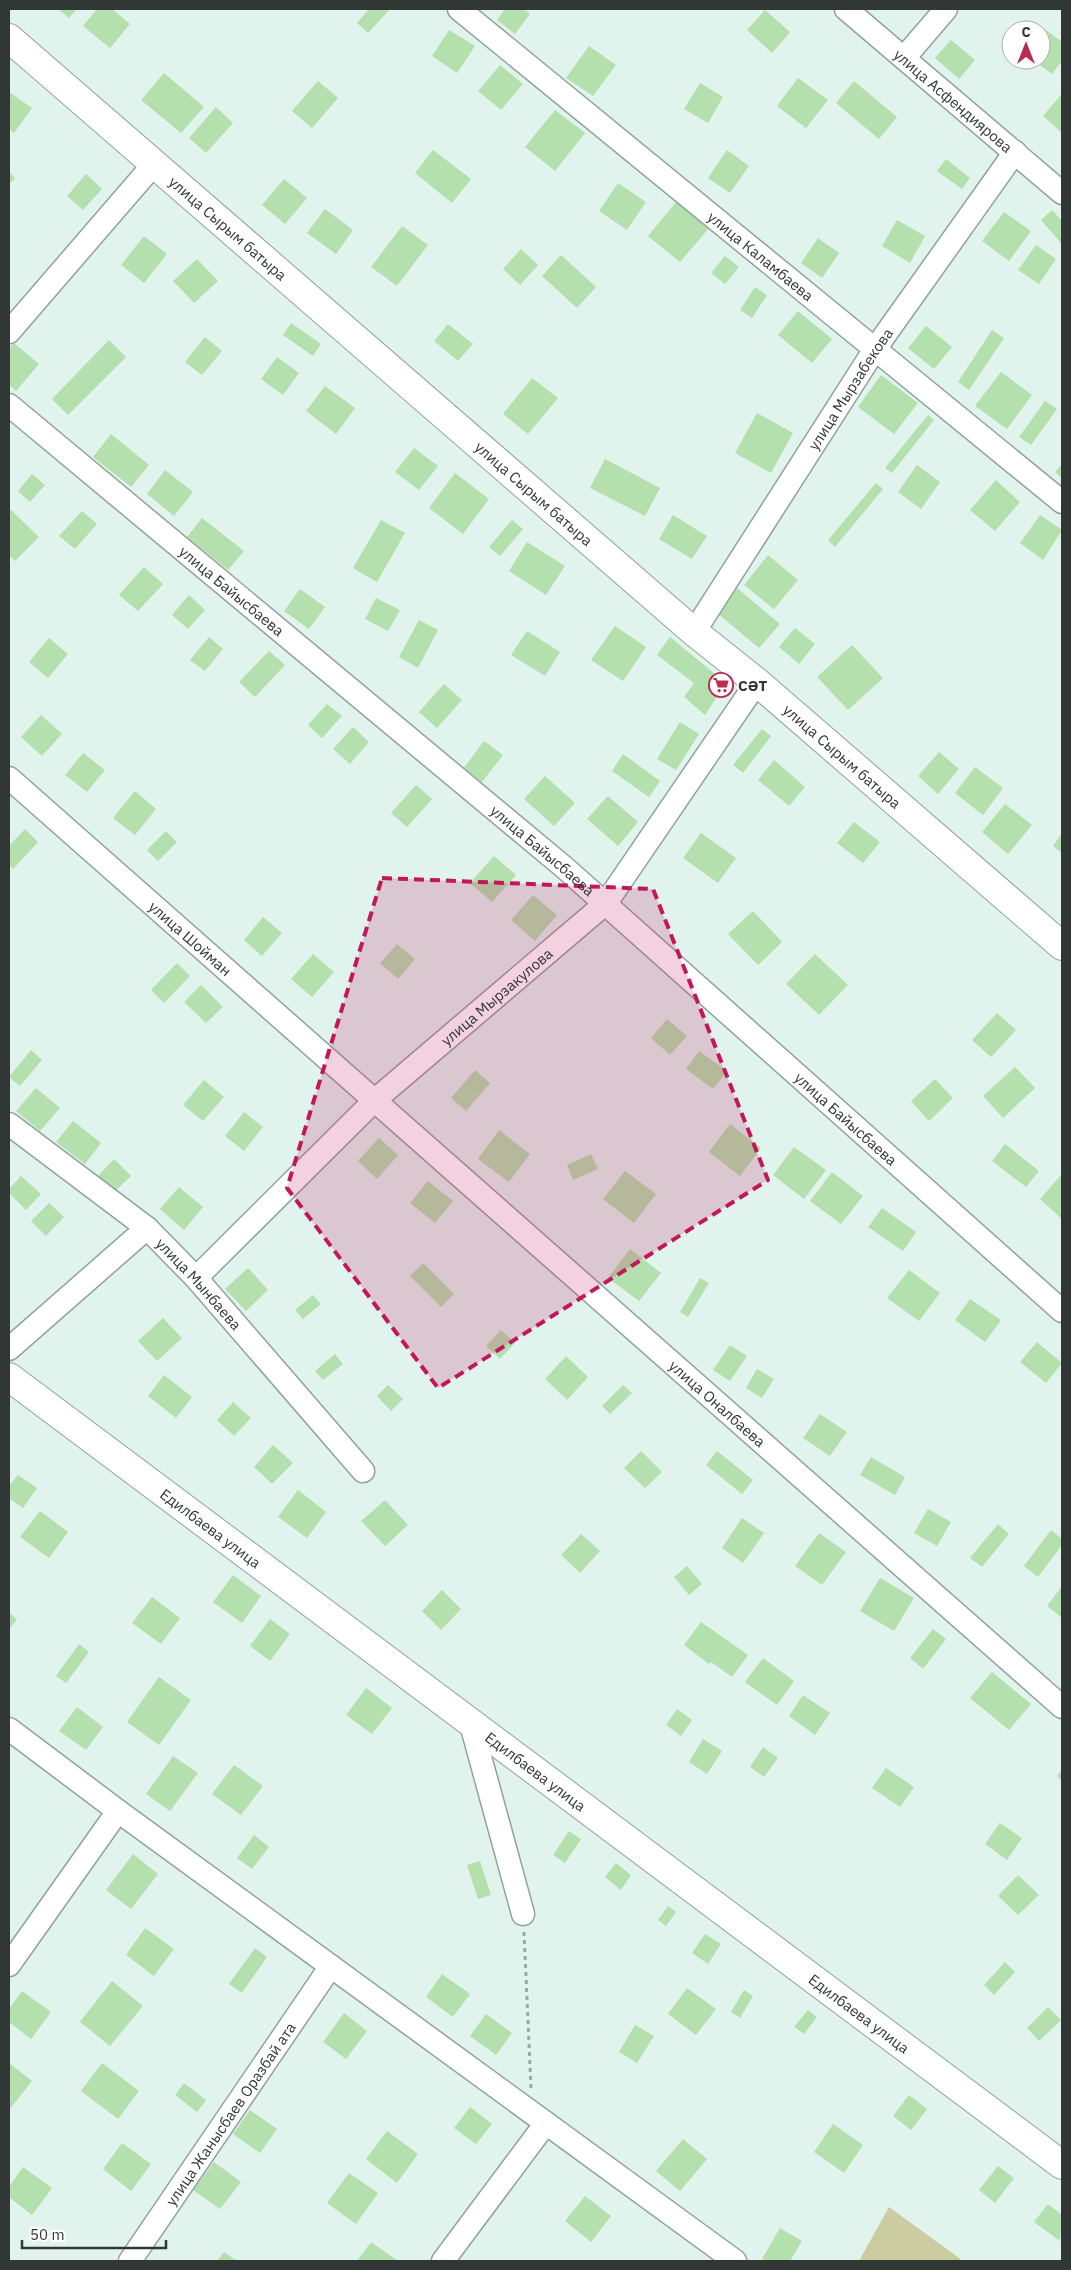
<svg xmlns="http://www.w3.org/2000/svg" width="1071" height="2270" viewBox="0 0 1071 2270" font-family="'IBM Plex Sans',sans-serif">
<rect width="100%" height="100%" fill="#e1f3ed"/>
<path fill="#cbcc9f" d="M 889,2207 L 963,2261 L 859,2261 Z"/>
<path fill="#b3e0ad" d="M 58,9 L 77,9 L 69,18 Z
M 97,9 L 112,9 L 130,24 L 110,48 L 83,26 Z
M 369,9 L 390,9 L 368,33 L 357,23 Z
M 505,9 L 524,9 L 530,14 L 515,34 L 497,20 Z
M 765,10 L 790,32 L 772,53 L 747,30 Z
M 1034,21 L 1062,42 L 1062,61 L 1052,74 L 1033,60 L 1041,60 L 1041,30 L 1027,30 Z
M 449,30 L 475,46 L 457,73 L 432,56 Z
M 951,40 L 975,60 L 959,79 L 935,58 Z
M 589,46 L 616,65 L 593,96 L 566,78 Z
M 500,65 L 523,84 L 501,110 L 478,91 Z
M 164,73 L 204,107 L 181,133 L 141,100 Z
M 798,78 L 828,100 L 806,128 L 777,106 Z
M 318,81 L 338,98 L 312,128 L 292,111 Z
M 854,81 L 897,117 L 879,139 L 836,103 Z
M 700,83 L 723,97 L 708,123 L 684,109 Z
M 9,92 L 32,108 L 14,133 L 9,129 Z
M 1061,95 L 1062,97 L 1062,133 L 1043,116 Z
M 216,107 L 233,123 L 206,153 L 189,138 Z
M 555,110 L 585,133 L 555,171 L 525,147 Z
M 433,150 L 471,179 L 452,203 L 415,173 Z
M 727,150 L 749,166 L 730,193 L 708,178 Z
M 946,159 L 970,178 L 962,189 L 937,171 Z
M 9,172 L 15,178 L 9,184 Z
M 86,174 L 102,189 L 83,210 L 67,196 Z
M 284,179 L 307,198 L 285,224 L 262,205 Z
M 618,183 L 646,202 L 627,230 L 599,211 Z
M 677,201 L 709,228 L 680,262 L 648,236 Z
M 325,209 L 353,230 L 336,254 L 307,233 Z
M 1052,210 L 1062,221 L 1061,243 L 1041,220 Z
M 1004,212 L 1031,231 L 1009,261 L 982,241 Z
M 897,220 L 925,236 L 910,263 L 882,246 Z
M 402,226 L 428,245 L 397,286 L 371,267 Z
M 144,236 L 167,254 L 144,283 L 121,265 Z
M 818,238 L 839,253 L 822,278 L 801,263 Z
M 1036,245 L 1056,259 L 1039,284 L 1018,270 Z
M 521,249 L 538,265 L 520,285 L 503,269 Z
M 561,255 L 596,287 L 577,308 L 542,276 Z
M 725,256 L 739,267 L 725,284 L 711,273 Z
M 197,259 L 218,281 L 194,303 L 173,281 Z
M 755,287 L 767,295 L 752,318 L 740,310 Z
M 798,311 L 832,339 L 812,363 L 778,335 Z
M 291,323 L 321,344 L 313,356 L 283,335 Z
M 448,324 L 473,344 L 458,361 L 434,341 Z
M 926,326 L 952,347 L 934,369 L 908,348 Z
M 992,330 L 1004,338 L 969,390 L 958,382 Z
M 205,337 L 222,351 L 202,375 L 185,362 Z
M 109,340 L 126,357 L 68,415 L 52,399 Z
M 14,343 L 39,364 L 16,391 L 9,385 L 9,349 Z
M 277,357 L 299,373 L 283,395 L 261,379 Z
M 1001,372 L 1032,395 L 1007,429 L 975,406 Z
M 881,375 L 918,403 L 894,434 L 858,407 Z
M 532,378 L 558,398 L 528,434 L 503,414 Z
M 325,386 L 355,408 L 336,434 L 306,411 Z
M 1045,401 L 1057,409 L 1031,445 L 1019,437 Z
M 757,413 L 793,433 L 771,473 L 735,453 Z
M 928,415 L 934,420 L 892,473 L 885,468 Z
M 111,434 L 149,465 L 131,487 L 93,457 Z
M 414,448 L 438,466 L 419,490 L 395,472 Z
M 605,459 L 660,488 L 645,516 L 590,488 Z
M 1062,464 L 1062,478 L 1055,472 Z
M 917,465 L 940,482 L 921,509 L 898,492 Z
M 165,470 L 193,492 L 174,516 L 147,494 Z
M 455,473 L 489,499 L 463,534 L 429,508 Z
M 32,474 L 45,485 L 30,502 L 18,491 Z
M 996,480 L 1020,502 L 995,531 L 970,510 Z
M 876,483 L 883,489 L 835,547 L 828,540 Z
M 11,510 L 39,537 L 15,561 L 9,555 L 9,513 Z
M 82,511 L 97,524 L 75,549 L 59,536 Z
M 673,515 L 707,536 L 692,559 L 659,539 Z
M 1040,515 L 1062,530 L 1043,560 L 1020,543 Z
M 202,518 L 244,551 L 228,570 L 187,537 Z
M 381,520 L 405,533 L 377,582 L 353,568 Z
M 512,520 L 523,529 L 500,556 L 489,547 Z
M 527,542 L 565,566 L 546,595 L 509,571 Z
M 768,555 L 798,580 L 774,609 L 744,585 Z
M 144,567 L 163,584 L 138,611 L 119,595 Z
M 737,588 L 780,624 L 759,648 L 717,613 Z
M 300,589 L 325,607 L 309,629 L 284,611 Z
M 189,595 L 205,610 L 188,629 L 172,615 Z
M 376,598 L 400,610 L 388,631 L 365,619 Z
M 419,620 L 438,630 L 418,668 L 399,657 Z
M 615,626 L 646,647 L 623,681 L 591,660 Z
M 795,628 L 815,644 L 799,664 L 779,647 Z
M 527,631 L 560,652 L 545,676 L 511,655 Z
M 209,637 L 223,649 L 205,671 L 190,660 Z
M 670,637 L 726,683 L 705,715 L 684,697 L 694,683 L 657,655 Z
M 49,638 L 68,654 L 48,678 L 29,662 Z
M 852,645 L 883,678 L 848,710 L 817,677 Z
M 269,651 L 285,665 L 255,697 L 239,682 Z
M 444,684 L 462,700 L 437,728 L 419,712 Z
M 327,704 L 342,716 L 322,738 L 308,725 Z
M 41,715 L 62,734 L 42,756 L 21,737 Z
M 680,722 L 699,734 L 676,770 L 657,759 Z
M 353,727 L 369,742 L 350,764 L 333,749 Z
M 762,729 L 771,736 L 743,773 L 733,765 Z
M 484,741 L 503,755 L 482,782 L 464,768 Z
M 939,752 L 959,769 L 938,794 L 918,776 Z
M 83,753 L 105,770 L 87,792 L 65,775 Z
M 623,754 L 660,781 L 649,797 L 612,771 Z
M 774,760 L 805,787 L 789,806 L 758,780 Z
M 975,767 L 1003,788 L 983,815 L 955,793 Z
M 545,776 L 575,803 L 554,826 L 524,799 Z
M 416,785 L 432,799 L 407,827 L 391,813 Z
M 135,791 L 156,809 L 135,835 L 113,818 Z
M 608,796 L 638,822 L 618,846 L 587,819 Z
M 1005,804 L 1032,825 L 1008,854 L 982,832 Z
M 854,822 L 880,842 L 863,863 L 837,843 Z
M 25,829 L 38,842 L 13,869 L 9,865 L 9,846 Z
M 166,831 L 177,842 L 158,861 L 147,850 Z
M 701,833 L 736,858 L 718,883 L 683,858 Z
M 1062,833 L 1062,853 L 1053,846 Z
M 494,856 L 516,875 L 492,902 L 470,883 Z
M 533,895 L 557,915 L 535,941 L 511,920 Z
M 753,911 L 782,942 L 758,965 L 728,934 Z
M 263,917 L 282,933 L 262,956 L 244,940 Z
M 397,944 L 415,959 L 398,979 L 380,963 Z
M 313,954 L 334,972 L 312,997 L 291,979 Z
M 815,954 L 848,985 L 819,1015 L 786,984 Z
M 177,963 L 190,976 L 164,1003 L 151,990 Z
M 201,985 L 223,1007 L 206,1023 L 184,1002 Z
M 997,1013 L 1016,1030 L 991,1057 L 972,1040 Z
M 667,1019 L 687,1036 L 670,1055 L 651,1038 Z
M 31,1050 L 42,1060 L 20,1086 L 9,1077 Z
M 699,1051 L 727,1071 L 713,1089 L 686,1069 Z
M 1015,1067 L 1035,1088 L 1003,1118 L 983,1096 Z
M 475,1070 L 490,1083 L 466,1111 L 451,1098 Z
M 935,1079 L 953,1098 L 929,1121 L 911,1101 Z
M 204,1080 L 224,1097 L 203,1121 L 183,1105 Z
M 36,1088 L 60,1108 L 40,1131 L 16,1111 Z
M 244,1112 L 263,1127 L 244,1151 L 225,1136 Z
M 73,1121 L 101,1143 L 85,1164 L 56,1142 Z
M 730,1124 L 761,1148 L 740,1176 L 709,1152 Z
M 499,1130 L 530,1154 L 509,1182 L 478,1159 Z
M 379,1138 L 398,1155 L 377,1179 L 358,1161 Z
M 1005,1144 L 1039,1171 L 1026,1187 L 992,1161 Z
M 794,1147 L 826,1170 L 804,1199 L 773,1175 Z
M 591,1154 L 598,1169 L 573,1180 L 567,1165 Z
M 114,1159 L 131,1176 L 113,1193 L 97,1177 Z
M 625,1171 L 656,1194 L 634,1223 L 603,1199 Z
M 832,1172 L 863,1196 L 841,1224 L 810,1201 Z
M 1062,1174 L 1062,1219 L 1040,1199 Z
M 21,1176 L 41,1194 L 26,1210 L 9,1193 L 9,1189 Z
M 428,1181 L 453,1201 L 435,1223 L 410,1203 Z
M 179,1187 L 203,1207 L 184,1230 L 160,1209 Z
M 49,1203 L 64,1217 L 46,1236 L 31,1221 Z
M 882,1208 L 916,1232 L 903,1251 L 868,1227 Z
M 630,1249 L 661,1273 L 639,1301 L 608,1278 Z
M 423,1263 L 454,1294 L 441,1307 L 410,1276 Z
M 248,1268 L 268,1290 L 246,1311 L 225,1289 Z
M 909,1270 L 940,1293 L 919,1321 L 887,1298 Z
M 700,1278 L 709,1283 L 688,1317 L 680,1312 Z
M 313,1295 L 321,1304 L 303,1319 L 295,1310 Z
M 970,1299 L 1001,1320 L 985,1342 L 955,1320 Z
M 163,1318 L 182,1338 L 157,1361 L 138,1341 Z
M 501,1330 L 515,1343 L 500,1359 L 486,1346 Z
M 1037,1342 L 1062,1363 L 1046,1383 L 1020,1362 Z
M 730,1345 L 747,1356 L 730,1381 L 713,1370 Z
M 335,1354 L 343,1364 L 323,1380 L 315,1371 Z
M 566,1356 L 588,1377 L 567,1400 L 545,1379 Z
M 757,1369 L 774,1379 L 762,1398 L 746,1388 Z
M 164,1375 L 192,1397 L 176,1418 L 148,1396 Z
M 388,1385 L 403,1399 L 391,1411 L 377,1396 Z
M 623,1385 L 632,1393 L 610,1414 L 602,1406 Z
M 233,1402 L 251,1418 L 234,1436 L 217,1420 Z
M 820,1414 L 847,1432 L 830,1456 L 803,1438 Z
M 273,1445 L 293,1463 L 272,1484 L 254,1467 Z
M 641,1451 L 662,1472 L 645,1488 L 624,1468 Z
M 717,1451 L 753,1480 L 742,1494 L 706,1465 Z
M 871,1457 L 905,1477 L 895,1495 L 860,1475 Z
M 18,1475 L 37,1488 L 23,1508 L 9,1498 L 9,1486 Z
M 298,1490 L 326,1512 L 307,1538 L 278,1517 Z
M 385,1500 L 408,1525 L 385,1546 L 361,1521 Z
M 928,1509 L 951,1522 L 937,1546 L 914,1533 Z
M 40,1511 L 68,1532 L 49,1558 L 20,1537 Z
M 742,1518 L 764,1533 L 743,1563 L 722,1548 Z
M 998,1524 L 1009,1534 L 982,1567 L 970,1558 Z
M 1051,1530 L 1062,1539 L 1062,1545 L 1038,1577 L 1024,1566 Z
M 819,1533 L 846,1552 L 822,1585 L 795,1566 Z
M 581,1534 L 600,1551 L 580,1573 L 561,1555 Z
M 687,1566 L 702,1584 L 689,1595 L 674,1577 Z
M 233,1575 L 261,1596 L 242,1623 L 213,1602 Z
M 880,1578 L 914,1598 L 894,1631 L 860,1611 Z
M 1062,1586 L 1062,1616 L 1061,1617 L 1047,1606 Z
M 442,1590 L 461,1609 L 441,1630 L 422,1611 Z
M 152,1597 L 180,1618 L 161,1644 L 132,1623 Z
M 9,1613 L 17,1619 L 9,1630 Z
M 270,1619 L 290,1634 L 270,1661 L 250,1646 Z
M 701,1622 L 748,1655 L 732,1677 L 711,1662 L 709,1664 L 684,1645 Z
M 933,1629 L 946,1639 L 923,1669 L 910,1658 Z
M 79,1644 L 89,1652 L 66,1683 L 56,1676 Z
M 763,1658 L 794,1681 L 777,1705 L 745,1682 Z
M 992,1672 L 1031,1704 L 1009,1730 L 970,1698 Z
M 159,1677 L 191,1700 L 159,1745 L 127,1722 Z
M 366,1688 L 392,1708 L 372,1734 L 346,1715 Z
M 803,1695 L 830,1713 L 815,1735 L 789,1716 Z
M 77,1707 L 103,1727 L 86,1750 L 59,1731 Z
M 677,1709 L 692,1720 L 681,1736 L 666,1725 Z
M 703,1739 L 722,1751 L 707,1774 L 689,1762 Z
M 763,1747 L 778,1758 L 764,1777 L 750,1767 Z
M 173,1756 L 198,1773 L 170,1811 L 146,1794 Z
M 234,1765 L 263,1786 L 241,1815 L 212,1794 Z
M 886,1768 L 914,1787 L 900,1807 L 872,1788 Z
M 1062,1770 L 1062,1781 L 1057,1776 Z
M 1000,1823 L 1022,1838 L 1007,1860 L 985,1844 Z
M 569,1831 L 581,1839 L 565,1863 L 553,1855 Z
M 254,1835 L 269,1847 L 252,1869 L 237,1858 Z
M 133,1854 L 158,1874 L 131,1909 L 106,1890 Z
M 480,1861 L 491,1895 L 478,1899 L 467,1865 Z
M 616,1863 L 631,1875 L 621,1890 L 605,1877 Z
M 1018,1875 L 1039,1895 L 1018,1915 L 998,1896 Z
M 668,1906 L 676,1912 L 666,1926 L 658,1920 Z
M 145,1928 L 174,1949 L 154,1976 L 126,1955 Z
M 705,1934 L 721,1944 L 708,1964 L 692,1953 Z
M 255,1948 L 267,1957 L 242,1993 L 229,1984 Z
M 1005,1962 L 1015,1972 L 994,1995 L 984,1985 Z
M 442,1974 L 470,1994 L 453,2017 L 426,1997 Z
M 112,1981 L 143,2006 L 110,2046 L 80,2022 Z
M 687,1988 L 716,2009 L 696,2035 L 668,2014 Z
M 744,1990 L 753,1996 L 740,2018 L 731,2012 Z
M 22,1991 L 51,2012 L 31,2039 L 9,2022 L 9,2009 Z
M 1048,2007 L 1061,2020 L 1039,2041 L 1027,2028 Z
M 808,2010 L 817,2017 L 804,2034 L 794,2027 Z
M 344,2013 L 367,2031 L 346,2059 L 323,2042 Z
M 486,2014 L 512,2033 L 496,2055 L 470,2036 Z
M 635,2025 L 654,2036 L 637,2063 L 619,2052 Z
M 9,2063 L 32,2081 L 9,2110 Z
M 102,2063 L 139,2091 L 118,2119 L 81,2091 Z
M 184,2083 L 206,2100 L 197,2112 L 175,2095 Z
M 909,2095 L 927,2109 L 911,2130 L 893,2116 Z
M 470,2107 L 492,2124 L 476,2144 L 454,2128 Z
M 250,2110 L 277,2129 L 260,2153 L 233,2134 Z
M 833,2124 L 863,2145 L 844,2173 L 814,2152 Z
M 387,2131 L 418,2154 L 397,2183 L 366,2159 Z
M 683,2139 L 707,2159 L 680,2191 L 656,2171 Z
M 122,2143 L 151,2164 L 131,2191 L 103,2169 Z
M 214,2162 L 241,2182 L 220,2209 L 193,2190 Z
M 998,2166 L 1014,2178 L 995,2203 L 979,2190 Z
M 23,2167 L 52,2188 L 32,2215 L 9,2197 L 9,2187 Z
M 349,2173 L 378,2193 L 356,2224 L 327,2203 Z
M 585,2196 L 611,2216 L 591,2242 L 565,2221 Z
M 1048,2204 L 1062,2215 L 1060,2241 L 1034,2222 Z
M 780,2228 L 802,2241 L 790,2261 L 767,2261 L 762,2259 Z
M 371,2242 L 398,2261 L 357,2261 Z
M 224,2252 L 237,2261 L 217,2261 Z"/>
<g fill="none" stroke-linecap="round" stroke-linejoin="round">
<defs>
<g id="street">
<path id="s1" d="M 459,9 L 1062,502"/>
<path id="s2" d="M 846,9 L 1062,193"/>
<path d="M 904,58 L 946,9"/>
<path d="M 9,332 L 154,164"/>
<path id="s3" d="M 9,405 L 565,868 L 1062,1311"/>
<path id="s4" d="M 694,632 L 875,349 L 1015,152"/>
<path id="s5" d="M 9,778 L 1062,1707"/>
<path id="s6" d="M 9,1124 L 147,1228 L 196,1278 L 363,1471"/>
<path id="s7" d="M 196,1278 L 375,1100 L 606,903 L 757,682"/>
<path d="M 9,1349 L 147,1228"/>
<path d="M 471,1724 L 523,1914"/>
<path d="M 9,1729 L 118,1811 L 735,2261"/>
<path d="M 9,1965 L 118,1811"/>
<path id="s8" d="M 130,2261 L 331,1966"/>
<path d="M 443,2261 L 546,2123"/>
</g>
<g id="secondary">
<path id="s9" d="M 9,38 L 694,632 L 757,682 L 1062,946"/>
<path id="s10" d="M 9,1377 L 1062,2165"/>
</g>
</defs>
<use href="#street" stroke="#91a29c" stroke-width="25"/>
<use href="#secondary" stroke="#91a29c" stroke-width="30"/>
<path stroke="#9aa8a4" stroke-width="3" stroke-dasharray="4 4" stroke-linecap="butt" d="M 524,1932 L 531,2088"/>
<use href="#street" stroke="#fff" stroke-width="22"/>
<use href="#secondary" stroke="#fff" stroke-width="28"/>
</g>
<path fill="#c2185b" fill-opacity="0.2" stroke="#c2185b" stroke-width="4" stroke-dasharray="10 6" stroke-linejoin="round" d="M 382,878 L 653,889 L 768,1180 L 438,1388 L 287,1188 Z"/>
<defs>
<symbol id="supermarket-ring" viewBox="-11 -11 22 22"><circle r="9.5" fill="#fff" stroke="#ba2a51" stroke-width="1.5"/><path d="M-6-5.5h2.5l.6 2H6L4.5 2H-2.5L-4.4-4H-6ZM-1.5 3.2a1.3 1.3 0 1 0 .1 0ZM3 3.2a1.3 1.3 0 1 0 .1 0Z" fill="#ba2a51"/></symbol>
</defs>
<g fill-rule="evenodd">
<use href="#supermarket-ring" x="707" y="671" width="28" height="28"/>
</g>
<g text-anchor="middle" dominant-baseline="central" stroke-width="4" stroke-linejoin="round" paint-order="stroke">
<g font-size="15" fill="#303735" stroke="#fff">
<text stroke="none"><textPath href="#s2" startOffset="141">улица Асфендиярова</textPath></text>
<text stroke="none"><textPath href="#s9" startOffset="290">улица Сырым батыра</textPath></text>
<text stroke="none"><textPath href="#s1" startOffset="390">улица Каламбаева</textPath></text>
<text stroke="none"><textPath href="#s4" startOffset="289">улица Мырзабекова</textPath></text>
<text stroke="none"><textPath href="#s9" startOffset="695">улица Сырым батыра</textPath></text>
<text stroke="none"><textPath href="#s3" startOffset="290">улица Байысбаева</textPath></text>
<text stroke="none"><textPath href="#s9" startOffset="1100">улица Сырым батыра</textPath></text>
<text stroke="none"><textPath href="#s3" startOffset="695">улица Байысбаева</textPath></text>
<text stroke="none"><textPath href="#s5" startOffset="242">улица Шойман</textPath></text>
<text stroke="none"><textPath href="#s7" startOffset="412">улица Мырзакулова</textPath></text>
<text stroke="none"><textPath href="#s3" startOffset="1100">улица Байысбаева</textPath></text>
<text stroke="none"><textPath href="#s6" startOffset="249">улица Мынбаева</textPath></text>
<text stroke="none"><textPath href="#s5" startOffset="945">улица Оналбаева</textPath></text>
<text stroke="none"><textPath href="#s10" startOffset="252">Едилбаева улица</textPath></text>
<text stroke="none"><textPath href="#s10" startOffset="658">Едилбаева улица</textPath></text>
<text stroke="none"><textPath href="#s10" startOffset="1062">Едилбаева улица</textPath></text>
<text stroke="none"><textPath href="#s8" startOffset="178">улица Жанысбаев Оразбай ата</textPath></text>
</g>
<g font-size="15" font-weight="bold" fill="#303735" stroke="#fff" text-anchor="start">
<text x="738" y="685">СƏТ</text>
</g>
</g>
<rect width="1071" height="2270" fill="none" stroke="#303735" stroke-width="20"/>
<g transform="translate(1026 45)"><circle r="24" fill="#ffffff" stroke="#acafae"/>
<path d="M0-4L9 19L0 12L-9 19Z" fill="#ba2a51"/>
<text y="-8" font-size="14" font-weight="bold" text-anchor="middle" fill="#303735">С</text>
</g>
<path d="M22 2240v8h144v-8" fill="none" stroke="#303735" stroke-width="2.5"/>
<text x="30" y="2240" font-size="15" fill="#303735" stroke="#ffffff" stroke-width="4" paint-order="stroke">50 m</text>
</svg>
